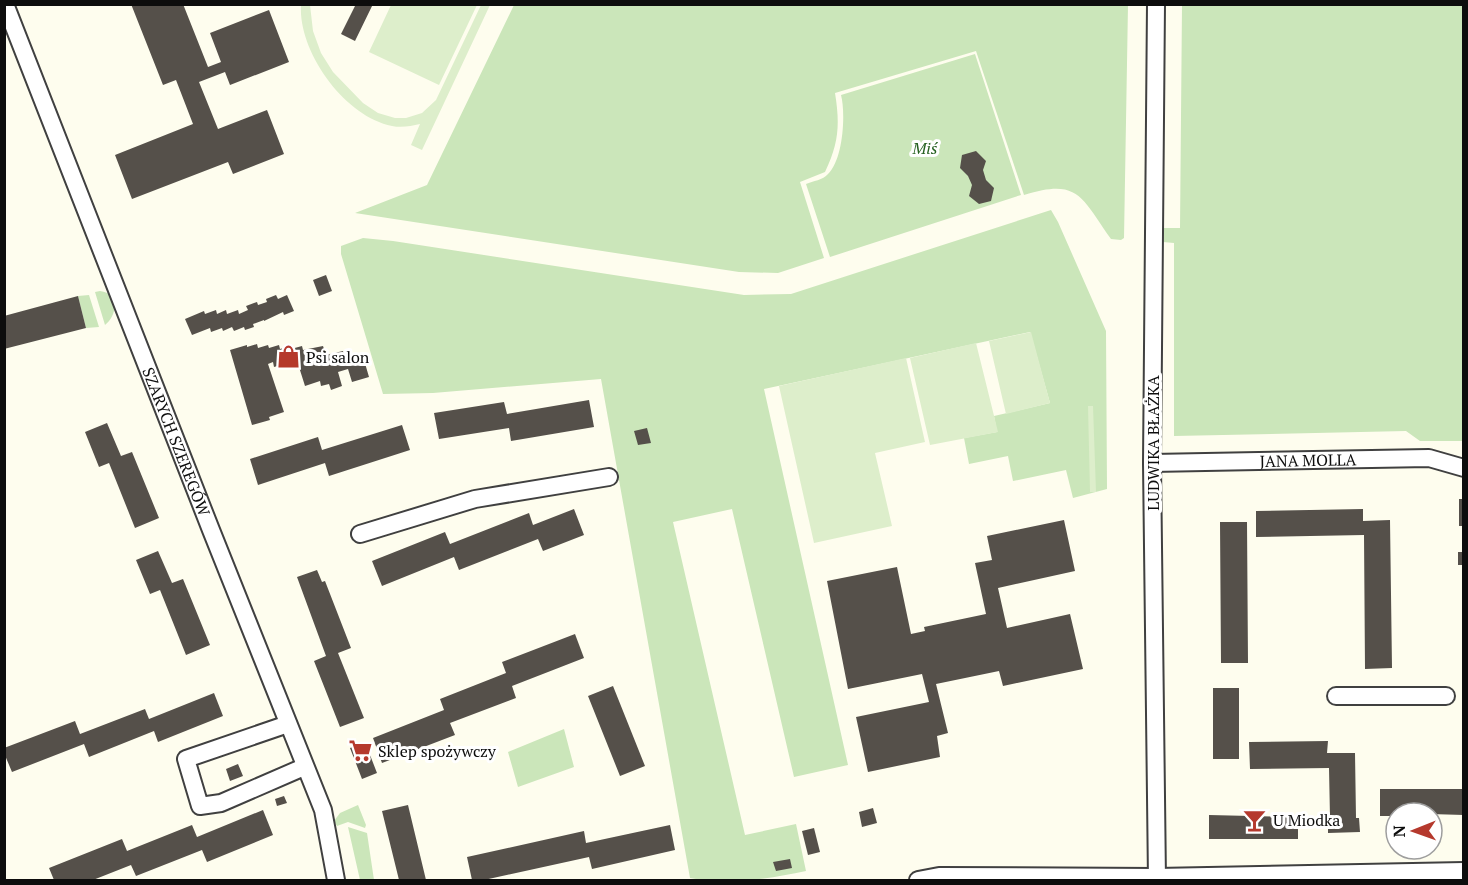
<svg xmlns="http://www.w3.org/2000/svg" width="1468" height="885" viewBox="0 0 1468 885" font-family="'PT Serif',serif">
<rect width="100%" height="100%" fill="#fefdee"/>
<path fill="#cbe6ba" d="M 514,5 L 1128,5 L 1124,238 L 1121,240 L 1111,239 C 1081,197 1079,178 1024,195 L 976,51 L 835,93 C 840,124 839,143 825,172 L 800,182 L 824,258 L 778,273 L 739,272 L 355,213 L 427,185 Z
M 1182,5 L 1463,5 L 1463,441 L 1420,441 L 1406,431 L 1174,436 L 1174,243 L 1163,242 L 1163,228 L 1180,228 Z
M 975,54 L 1021,195 L 830,257 L 806,184 C 813,181 823,180 828,174 C 843,160 846,114 841,95 Z
M 1051,210 L 1058,222 L 1106,331 L 1107,489 L 1073,498 L 1066,470 L 1013,481 L 1008,456 L 969,464 L 964,438 L 997,432 L 994,416 L 1050,403 L 1030,332 L 764,389 L 848,765 L 794,777 L 732,509 L 673,522 L 745,835 L 796,824 L 806,871 C 768,879 729,885 690,878 L 601,379 L 433,393 L 383,394 L 341,254 L 341,246 L 363,238 L 393,241 L 744,295 L 791,294 Z
M 100,291 C 119,293 118,315 105,325 L 95,292 Z
M 89,295 L 99,327 L 86,328 L 78,296 Z
M 564,729 L 574,767 L 518,787 L 508,752 Z
M 358,805 L 366,825 L 365,828 L 348,822 L 337,826 L 334,821 L 340,813 Z
M 348,827 L 367,833 L 374,880 L 360,880 Z"/>
<path fill="#ddeecb" d="M 301,5 L 310,5 L 313,31 L 321,53 L 333,72 L 363,103 L 378,113 L 395,118 L 406,118 L 422,113 L 436,100 L 481,5 L 490,5 L 422,150 L 411,145 L 420,124 C 411,126 402,128 392,126 C 345,117 298,52 301,5 Z
M 391,5 L 477,5 L 439,85 L 369,52 Z
M 1031,332 L 1050,403 L 1006,414 L 989,341 Z
M 976,343 L 998,432 L 930,445 L 910,358 Z
M 906,358 L 925,442 L 875,453 L 892,526 L 814,543 L 779,386 Z
M 1088,406 L 1093,406 L 1096,492 L 1090,492 Z"/>
<path fill="#55504a" d="M 131,4 L 183,4 L 208,67 L 221,62 L 210,33 L 269,10 L 289,62 L 230,85 L 225,72 L 199,82 L 218,129 L 267,110 L 284,154 L 233,174 L 228,162 L 132,199 L 115,155 L 193,124 L 176,80 L 163,85 Z
M 356,4 L 373,4 L 355,41 L 341,34 Z
M 976,151 L 986,161 L 983,170 L 986,180 L 994,188 L 991,201 L 979,204 L 969,196 L 972,185 L 968,176 L 960,168 L 962,155 Z
M 326,275 L 332,291 L 319,296 L 313,280 Z
M 276,295 L 278,299 L 287,295 L 294,311 L 284,315 L 283,312 L 264,321 L 264,320 L 253,324 L 254,327 L 245,330 L 244,327 L 234,331 L 232,327 L 223,331 L 222,328 L 211,332 L 210,328 L 192,335 L 185,319 L 204,311 L 205,314 L 216,310 L 217,314 L 226,310 L 227,314 L 238,310 L 239,314 L 248,310 L 246,306 L 257,302 L 258,305 L 267,302 L 266,299 Z
M 78,296 L 86,328 L 4,349 L 4,316 Z
M 257,344 L 258,348 L 268,345 L 269,348 L 279,345 L 280,349 L 290,346 L 291,349 L 302,346 L 303,350 L 323,346 L 326,355 L 343,351 L 345,358 L 362,353 L 369,377 L 352,382 L 348,369 L 338,372 L 342,386 L 331,390 L 329,384 L 321,386 L 320,381 L 305,386 L 299,367 L 297,368 L 295,365 L 285,367 L 284,364 L 274,367 L 273,362 L 268,364 L 284,412 L 269,417 L 270,420 L 252,425 L 230,350 L 247,345 L 247,347 Z
M 589,400 L 594,427 L 511,441 L 509,428 L 439,439 L 434,413 L 504,402 L 507,414 Z
M 107,423 L 121,456 L 132,452 L 159,518 L 135,528 L 109,463 L 99,467 L 85,432 Z
M 402,425 L 410,450 L 329,476 L 325,463 L 258,485 L 250,459 L 318,437 L 322,450 Z
M 647,428 L 651,443 L 638,445 L 634,431 Z
M 1459,499 L 1464,499 L 1464,526 L 1459,526 Z
M 574,509 L 584,535 L 543,551 L 538,539 L 459,570 L 454,557 L 382,586 L 372,561 L 445,532 L 450,544 L 529,513 L 533,525 Z
M 1363,509 L 1363,521 L 1390,520 L 1392,668 L 1365,669 L 1364,535 L 1256,537 L 1256,511 Z
M 1064,520 L 1075,571 L 998,588 L 1007,628 L 1070,614 L 1083,669 L 1003,686 L 999,671 L 936,684 L 948,733 L 937,736 L 940,757 L 868,772 L 856,717 L 929,702 L 922,674 L 848,689 L 827,581 L 897,567 L 911,634 L 925,631 L 924,627 L 986,614 L 975,563 L 992,560 L 987,536 Z
M 1220,522 L 1247,522 L 1248,663 L 1221,663 Z
M 158,551 L 172,583 L 183,579 L 210,645 L 186,655 L 160,590 L 150,594 L 136,560 Z
M 1458,552 L 1464,552 L 1464,565 L 1458,565 Z
M 317,570 L 322,582 L 325,581 L 351,648 L 338,653 L 364,718 L 340,727 L 314,661 L 326,656 L 297,577 Z
M 575,634 L 584,658 L 512,686 L 516,698 L 450,723 L 455,735 L 382,763 L 373,738 L 444,710 L 440,699 L 506,673 L 502,662 Z
M 613,686 L 645,766 L 620,776 L 588,696 Z
M 1213,688 L 1239,688 L 1239,759 L 1213,759 Z
M 214,693 L 223,716 L 158,742 L 154,731 L 89,757 L 84,744 L 12,772 L 4,753 L 4,748 L 75,721 L 80,734 L 145,709 L 149,719 Z
M 1328,741 L 1327,753 L 1355,753 L 1356,818 L 1359,818 L 1360,832 L 1328,833 L 1328,818 L 1330,818 L 1329,768 L 1250,769 L 1249,742 Z
M 365,742 L 377,773 L 362,779 L 350,748 Z
M 238,764 L 243,776 L 230,781 L 226,769 Z
M 1380,789 L 1464,789 L 1464,815 L 1396,813 L 1396,816 L 1380,816 Z
M 284,796 L 287,803 L 277,806 L 275,799 Z
M 408,805 L 426,880 L 399,880 L 382,811 Z
M 873,808 L 877,823 L 862,827 L 859,812 Z
M 263,810 L 273,835 L 207,862 L 202,850 L 136,876 L 131,865 L 93,880 L 54,880 L 49,868 L 122,839 L 127,851 L 192,825 L 197,837 Z
M 1209,815 L 1298,817 L 1298,839 L 1209,839 Z
M 670,825 L 675,850 L 592,869 L 589,857 L 484,880 L 472,880 L 467,857 L 584,831 L 586,843 Z
M 814,828 L 820,852 L 808,855 L 802,831 Z
M 790,859 L 792,868 L 776,871 L 773,862 Z"/>
<g fill="none" stroke-linecap="round" stroke-linejoin="round">
<defs>
<g id="minor">
<path id="s1" d="M 5,4 L 211,530 L 323,810 L 336,880"/>
<path d="M 1156,4 L 1152,463 L 1157,880"/>
<path id="s2" d="M 1152,463 L 1429,458 L 1464,468"/>
<path d="M 360,534 L 475,499 L 609,477"/>
<path d="M 1336,696 L 1446,696"/>
<path d="M 288,724 L 186,759 L 200,806 L 221,803 L 304,767"/>
<path d="M 918,880 L 939,876 L 1157,877 L 1464,871"/>
</g>
</defs>
<use href="#minor" stroke="#404040" stroke-width="20"/>
<use href="#minor" stroke="#fff" stroke-width="16"/>
</g>
<defs>
<symbol id="shop-bare" viewBox="-9 -9 18 18"><path d="M-5-2.5h2.3a2.7 3.5 0 0 1 5.4 0H5L5.5 6h-11ZM-1.5-2.5h3a1.5 2.3 0 0 0-3 0Z" fill="#b5392d" stroke="#fff" stroke-width="2.5" paint-order="stroke"/></symbol>
<symbol id="supermarket-bare" viewBox="-9 -9 18 18"><path d="M-6-5.5h2.5l.6 2H6L4.5 2H-2.5L-4.4-4H-6ZM-1.5 3.2a1.3 1.3 0 1 0 .1 0ZM3 3.2a1.3 1.3 0 1 0 .1 0Z" fill="#b5392d" stroke="#fff" stroke-width="2.5" paint-order="stroke"/></symbol>
<symbol id="bar-bare" viewBox="-9 -9 18 18"><path d="M-6-5H6L.8 .8V4.5H3.5V6h-7V4.5H-.8V.8Z" fill="#b5392d" stroke="#fff" stroke-width="2.5" paint-order="stroke"/></symbol>
</defs>
<g fill-rule="evenodd">
<use href="#shop-bare" x="272" y="340" width="33" height="33"/>
<use href="#supermarket-bare" x="344" y="734" width="33" height="33"/>
<use href="#bar-bare" x="1238" y="804" width="33" height="33"/>
</g>
<g text-anchor="middle" dominant-baseline="central" stroke-width="6" stroke-linejoin="round" paint-order="stroke">
<g font-size="16" font-style="italic" fill="#266121" stroke="#fff">
<text x="925" y="148">Miś</text>
</g>
<g font-size="16" fill="#0d0d0d" stroke="#fff" text-anchor="start">
<text x="306" y="357">Psi salon</text>
<text x="378" y="751">Sklep spożywczy</text>
<text x="1273" y="820">U Miodka</text>
</g>
<g font-size="16" fill="#0d0d0d" stroke="#fff">
<text stroke="none"><textPath href="#s1" startOffset="470">SZARYCH SZEREGÓW</textPath></text>
<text transform="translate(1153 443) rotate(-90)">LUDWIKA BŁAŻKA</text>
<text stroke="none"><textPath href="#s2" startOffset="156">JANA MOLLA</textPath></text>
</g>
</g>
<rect width="1468" height="885" fill="none" stroke="#0d0d0d" stroke-width="12"/>
<g transform="translate(1414 831) rotate(269)"><circle r="28" fill="#ffffff" stroke="#9e9e9e" stroke-width="1.5"/>
<path d="M0-4.5L10 22L0 15L-10 22Z" fill="#b5392d"/>
<text y="-9" font-size="16" font-weight="bold" text-anchor="middle" fill="#0d0d0d">N</text>
</g>
</svg>
